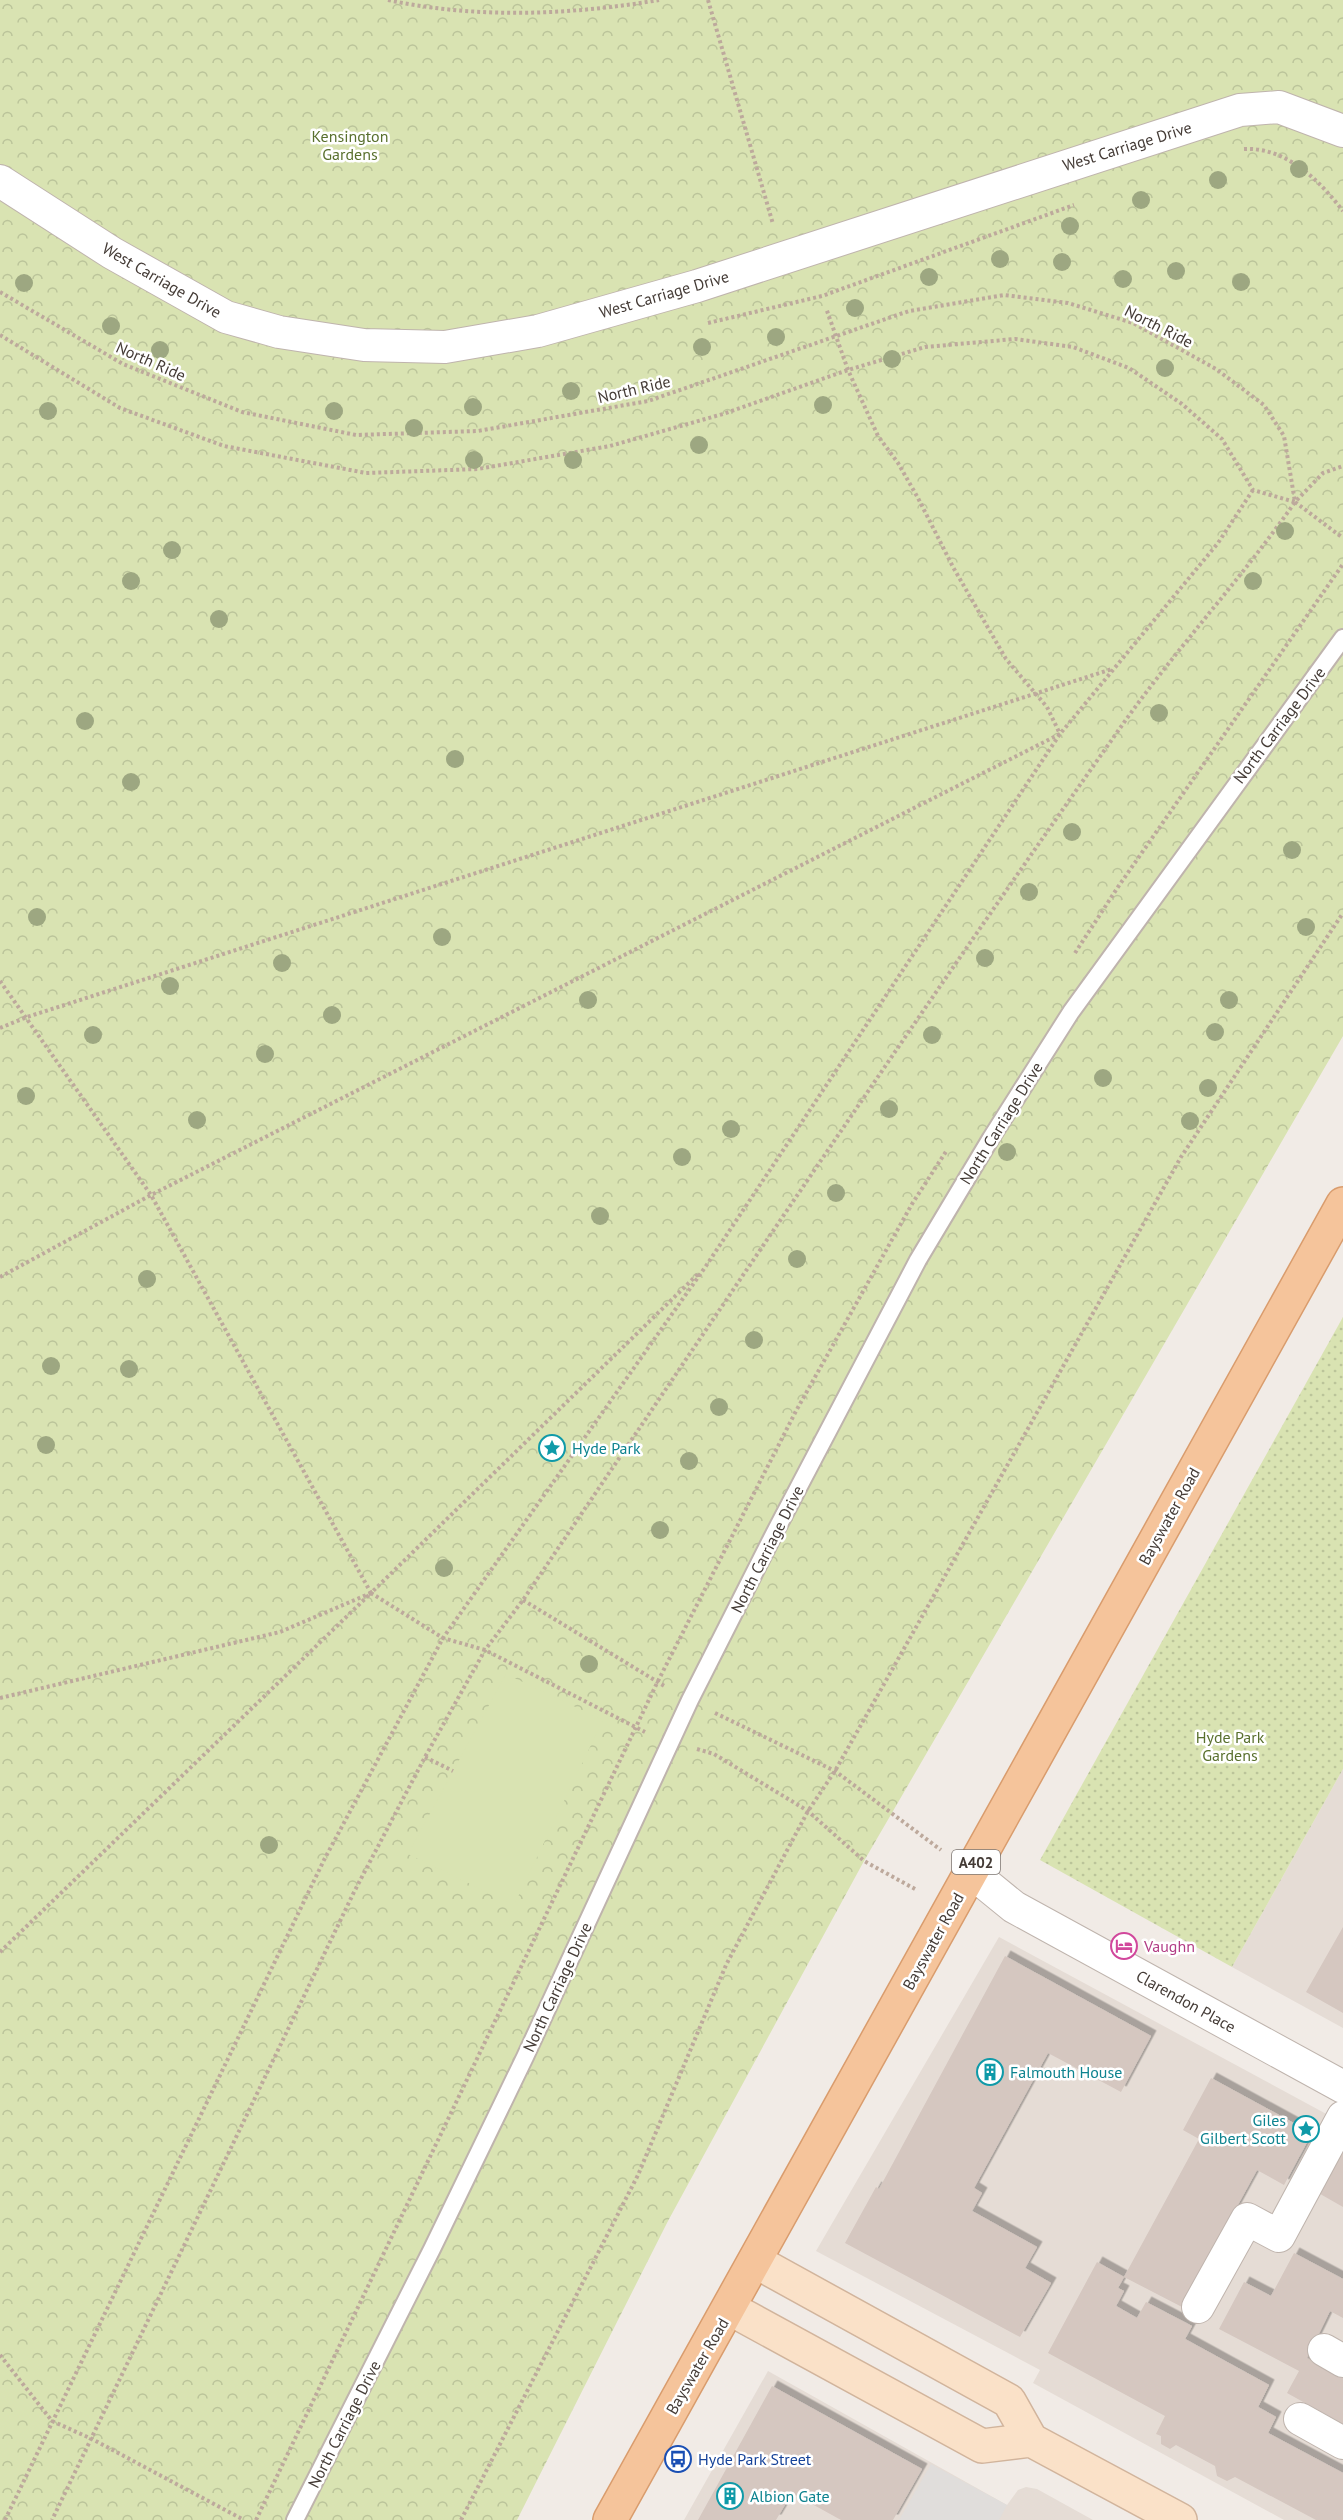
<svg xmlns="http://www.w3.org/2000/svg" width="1343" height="2520" viewBox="0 0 1343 2520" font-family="'PT Sans',sans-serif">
<defs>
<pattern id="park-crowns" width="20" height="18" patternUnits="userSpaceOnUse" patternTransform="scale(1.5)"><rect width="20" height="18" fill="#d9e3b2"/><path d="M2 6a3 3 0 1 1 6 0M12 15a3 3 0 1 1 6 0" fill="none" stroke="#bbc49a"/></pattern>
<pattern id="garden-dots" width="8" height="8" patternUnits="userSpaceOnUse" patternTransform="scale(1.5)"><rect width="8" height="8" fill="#d9e3b2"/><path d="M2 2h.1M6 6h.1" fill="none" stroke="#bbc49a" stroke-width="1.8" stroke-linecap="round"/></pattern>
<filter id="shadow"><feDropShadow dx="5.5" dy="-5.5" stdDeviation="0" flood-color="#0004"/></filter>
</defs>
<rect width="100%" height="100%" fill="#f1ebe6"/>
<path fill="#e5dcd5" d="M 1343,1769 L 1343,2028 L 1232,1967 Z
M 999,1937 L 1343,2123 L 1343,2520 L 1284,2520 L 1033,2383 L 1040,2370 L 816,2251 Z
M 768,2371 L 1007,2505 L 1018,2490 L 1026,2487 L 1037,2489 L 1093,2520 L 684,2520 Z"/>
<path fill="url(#park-crowns)" d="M 0,0 L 1343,0 L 1343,1036 L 864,1861 L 668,2221 L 517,2520 L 0,2520 Z"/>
<path fill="url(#garden-dots)" d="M 1343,1317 L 1343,1769 L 1232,1967 L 1040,1860 Z"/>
<path fill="#d9e3b2" d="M 506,1674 L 603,1720 L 514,1905 L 408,1854 Z"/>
<path fill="#e0dddb" d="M 931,2464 L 1007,2505 L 999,2520 L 899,2520 Z"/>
<path fill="#d5c7c0" filter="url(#shadow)" d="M 1343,1927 L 1343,2013 L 1306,1992 Z
M 1005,1956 L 1151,2036 L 1121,2092 L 1048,2053 L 974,2188 L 982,2193 L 972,2211 L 1037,2247 L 1025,2268 L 1051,2283 L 1020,2337 L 845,2243 L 876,2187 L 879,2189 Z
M 1211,2078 L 1312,2133 L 1284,2185 L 1257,2170 L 1182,2307 L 1124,2277 L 1199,2139 L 1183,2130 Z
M 1343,2139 L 1343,2207 L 1315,2191 Z
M 1294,2253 L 1343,2279 L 1343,2318 L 1330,2311 L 1307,2358 L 1343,2378 L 1343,2424 L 1287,2393 L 1299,2371 L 1219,2329 L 1244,2282 L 1271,2296 Z
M 1097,2262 L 1124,2277 L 1118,2288 L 1124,2291 L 1116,2306 L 1137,2318 L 1146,2302 L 1192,2326 L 1185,2339 L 1269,2385 L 1258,2407 L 1276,2417 L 1268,2433 L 1343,2473 L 1343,2520 L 1316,2520 L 1235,2477 L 1227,2481 L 1217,2476 L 1215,2466 L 1176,2445 L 1170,2449 L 1161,2444 L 1161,2436 L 1156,2434 L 1165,2416 L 1048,2353 Z
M 772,2386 L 922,2469 L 893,2520 L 841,2520 L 792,2493 L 776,2520 L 698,2520 Z"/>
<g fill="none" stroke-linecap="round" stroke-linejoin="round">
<defs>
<path id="lane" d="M 295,2520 L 432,2249 L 525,2057 L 690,1700 L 774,1534 L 918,1260 L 991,1138 L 1071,1012 L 1343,638"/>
<path id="street" d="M 0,181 L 112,253 L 226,317 L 279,332 L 364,345 L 445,347 L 538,331 L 697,286 L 1240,110 L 1279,107 L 1343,131
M 971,1872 L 1014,1907 L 1343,2087
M 1198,2307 L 1247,2219 L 1279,2236 L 1343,2117
M 1324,2350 L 1343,2361
M 1300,2419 L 1343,2443"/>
<path id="secondary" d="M 755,2261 L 1009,2401 L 1031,2440 L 1180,2520
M 729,2308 L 982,2446 L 1031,2440"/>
<path id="primary" d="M 610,2520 L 1343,1204"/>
</defs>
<use href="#lane" stroke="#bfb4ad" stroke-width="20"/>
<use href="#street" stroke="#bfb4ad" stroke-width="34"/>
<use href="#secondary" stroke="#d1b49c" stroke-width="36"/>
<use href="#primary" stroke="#d99c6d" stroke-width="36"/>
<path stroke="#bda99c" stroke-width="4" stroke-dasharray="3 3" stroke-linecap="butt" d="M 388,0 C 476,19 571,15 659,0
M 708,0 L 773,224
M 1244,149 C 1286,147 1319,180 1343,211
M 0,292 L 123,364 L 242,412 L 356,435 L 478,431 L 648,401 L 909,311 L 1004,295 L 1068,303 L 1133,323 L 1216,369 L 1264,405 L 1284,436 L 1295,502 C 1240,581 1173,652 1118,731 C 915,1018 720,1310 523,1600 L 485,1650 L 425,1757 L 354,1892 L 52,2520
M 708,323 L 822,296 L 1074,205
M 0,335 L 120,408 L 224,446 L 366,473 L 478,469 L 610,446 L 723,414 L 848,370 L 925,347 L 1015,339 L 1073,347 L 1129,368 L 1182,404 L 1222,439 L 1253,490 L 1295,502 L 1323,473 L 1343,466
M 1295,502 L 1343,538
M 1075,953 L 1118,887 L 1343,564
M 0,981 L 151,1195 L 371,1593
M 0,1028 L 27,1017 L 1112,669
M 0,1277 L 151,1195 L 1060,734 L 1047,707 L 1006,659 L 953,567 L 918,498 L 898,463 L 878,436 L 848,370 L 826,308
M 523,1600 L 666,1687
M 0,1698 L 280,1632 L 371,1593 L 699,1273
M 715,1713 L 835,1771 L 941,1850
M 697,1749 L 714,1754 L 808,1811 L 864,1861 L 915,1889
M 425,1757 L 453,1771
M 0,1952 L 371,1593 L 443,1638 L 485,1650 L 645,1732
M 0,2355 L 52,2421 L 92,2439 L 244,2520
M 5,2520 L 324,1860 L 443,1638 L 706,1266 L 1060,734 L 1218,543 L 1253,490
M 256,2520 L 657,1683 L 796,1411 L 912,1204 L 947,1150
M 461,2520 L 638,2175 L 726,1965 L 808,1811 L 835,1771 L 1181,1157 L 1343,913"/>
<use href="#lane" stroke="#fff" stroke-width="16"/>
<use href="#street" stroke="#fff" stroke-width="32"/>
<use href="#secondary" stroke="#fae1c8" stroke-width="33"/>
<use href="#primary" stroke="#f5c49b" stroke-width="33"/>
</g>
<g fill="#9da781">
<circle cx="1299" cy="169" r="9"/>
<circle cx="1218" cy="180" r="9"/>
<circle cx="1141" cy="200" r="9"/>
<circle cx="1070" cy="226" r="9"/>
<circle cx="1000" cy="259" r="9"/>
<circle cx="1062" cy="262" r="9"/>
<circle cx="1176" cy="271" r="9"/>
<circle cx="929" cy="277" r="9"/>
<circle cx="1123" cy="279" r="9"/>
<circle cx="1241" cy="282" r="9"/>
<circle cx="24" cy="283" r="9"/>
<circle cx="855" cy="308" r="9"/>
<circle cx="111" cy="326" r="9"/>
<circle cx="776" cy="337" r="9"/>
<circle cx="702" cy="347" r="9"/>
<circle cx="160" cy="350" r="9"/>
<circle cx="892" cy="359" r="9"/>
<circle cx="1165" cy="368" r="9"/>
<circle cx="571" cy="391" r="9"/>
<circle cx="823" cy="405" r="9"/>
<circle cx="473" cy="407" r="9"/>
<circle cx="48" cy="411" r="9"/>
<circle cx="334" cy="411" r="9"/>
<circle cx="414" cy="428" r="9"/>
<circle cx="699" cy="445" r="9"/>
<circle cx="474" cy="460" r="9"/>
<circle cx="573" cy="460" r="9"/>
<circle cx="1285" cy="531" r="9"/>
<circle cx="172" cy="550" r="9"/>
<circle cx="131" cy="581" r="9"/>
<circle cx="1253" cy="581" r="9"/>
<circle cx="219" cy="619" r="9"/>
<circle cx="1159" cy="713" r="9"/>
<circle cx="85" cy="721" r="9"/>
<circle cx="455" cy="759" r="9"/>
<circle cx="131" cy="782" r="9"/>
<circle cx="1072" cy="832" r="9"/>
<circle cx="1292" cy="850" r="9"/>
<circle cx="1029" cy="892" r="9"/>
<circle cx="37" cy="917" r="9"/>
<circle cx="1306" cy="927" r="9"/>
<circle cx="442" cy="937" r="9"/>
<circle cx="985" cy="958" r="9"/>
<circle cx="282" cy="963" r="9"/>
<circle cx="170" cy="986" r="9"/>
<circle cx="588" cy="1000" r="9"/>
<circle cx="1229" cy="1000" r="9"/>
<circle cx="332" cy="1015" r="9"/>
<circle cx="1215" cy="1032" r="9"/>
<circle cx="93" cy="1035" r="9"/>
<circle cx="932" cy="1035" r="9"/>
<circle cx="265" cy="1054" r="9"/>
<circle cx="1103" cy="1078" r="9"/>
<circle cx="1208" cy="1088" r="9"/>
<circle cx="26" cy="1096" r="9"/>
<circle cx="889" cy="1109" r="9"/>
<circle cx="197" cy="1120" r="9"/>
<circle cx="1190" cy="1121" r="9"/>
<circle cx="731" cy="1129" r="9"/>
<circle cx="1007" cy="1152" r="9"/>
<circle cx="682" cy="1157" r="9"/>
<circle cx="836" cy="1193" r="9"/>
<circle cx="600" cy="1216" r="9"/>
<circle cx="797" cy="1259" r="9"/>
<circle cx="147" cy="1279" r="9"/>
<circle cx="754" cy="1340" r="9"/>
<circle cx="51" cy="1366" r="9"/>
<circle cx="129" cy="1369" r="9"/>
<circle cx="719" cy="1407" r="9"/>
<circle cx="46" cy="1445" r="9"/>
<circle cx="689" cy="1461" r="9"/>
<circle cx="660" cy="1530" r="9"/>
<circle cx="444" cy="1568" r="9"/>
<circle cx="589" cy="1664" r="9"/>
<circle cx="269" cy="1845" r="9"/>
</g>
<defs>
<symbol id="sight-ring" viewBox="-11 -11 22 22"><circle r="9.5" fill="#fff" stroke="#0f9aa8" stroke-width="1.5"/><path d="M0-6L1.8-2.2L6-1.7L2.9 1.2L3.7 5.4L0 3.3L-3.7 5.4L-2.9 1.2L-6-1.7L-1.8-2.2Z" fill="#0f9aa8"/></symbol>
<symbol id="hotel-ring" viewBox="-11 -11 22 22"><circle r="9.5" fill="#fff" stroke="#d1479c" stroke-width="1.5"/><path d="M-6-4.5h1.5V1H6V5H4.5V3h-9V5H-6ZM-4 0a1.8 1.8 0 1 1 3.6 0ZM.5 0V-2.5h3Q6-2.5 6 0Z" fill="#d1479c"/></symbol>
<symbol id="building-ring" viewBox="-11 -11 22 22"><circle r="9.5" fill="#fff" stroke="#0f9aa8" stroke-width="1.5"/><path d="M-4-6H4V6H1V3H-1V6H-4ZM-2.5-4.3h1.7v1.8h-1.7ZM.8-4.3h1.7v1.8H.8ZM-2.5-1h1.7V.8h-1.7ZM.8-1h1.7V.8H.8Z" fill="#0f9aa8"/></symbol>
<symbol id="bus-ring" viewBox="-11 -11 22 22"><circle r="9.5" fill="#fff" stroke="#1a4fb4" stroke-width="1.5"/><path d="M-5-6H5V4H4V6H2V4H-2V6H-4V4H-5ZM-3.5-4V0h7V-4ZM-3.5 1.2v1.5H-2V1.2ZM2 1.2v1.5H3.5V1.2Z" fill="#1a4fb4"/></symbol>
</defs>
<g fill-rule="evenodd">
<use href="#sight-ring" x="537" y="1433" width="30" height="30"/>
<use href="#hotel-ring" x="1109" y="1931" width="30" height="30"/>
<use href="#building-ring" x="975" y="2057" width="30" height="30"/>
<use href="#sight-ring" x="1291" y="2114" width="30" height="30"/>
<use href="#bus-ring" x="663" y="2444" width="30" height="30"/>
<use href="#building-ring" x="715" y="2481" width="30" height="30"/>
</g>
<g text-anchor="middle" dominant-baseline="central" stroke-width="5" stroke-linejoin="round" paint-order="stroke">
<rect fill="#fff" stroke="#7c7672" stroke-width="1.5" x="952" y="1850" width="48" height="24" rx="4.5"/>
<g font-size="15" font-weight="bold" fill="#443b36">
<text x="976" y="1862">A402</text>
</g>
<g font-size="16" fill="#59702e" stroke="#fff">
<text x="350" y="136">Kensington<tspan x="350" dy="18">Gardens</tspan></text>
<text x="1230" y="1737">Hyde Park<tspan x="1230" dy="18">Gardens</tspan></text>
</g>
<g font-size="16" fill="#443b36" stroke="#fff">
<text transform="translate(1127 146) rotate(-17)">West Carriage Drive</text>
<text transform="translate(162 280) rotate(30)">West Carriage Drive</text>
<text transform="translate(664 294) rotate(-16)">West Carriage Drive</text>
<text transform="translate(1159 326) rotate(27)">North Ride</text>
<text transform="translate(151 361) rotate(24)">North Ride</text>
<text transform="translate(634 389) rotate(-13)">North Ride</text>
<text transform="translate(1279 725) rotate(-53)">North Carriage Drive</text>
<text transform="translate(1001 1123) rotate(-58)">North Carriage Drive</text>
<text transform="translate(1169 1516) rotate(-61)">Bayswater Road</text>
<text transform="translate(767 1549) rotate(-63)">North Carriage Drive</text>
<text transform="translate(933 1941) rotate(-61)">Bayswater Road</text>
<text transform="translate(557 1987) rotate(-65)">North Carriage Drive</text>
<text transform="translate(1186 2001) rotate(29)">Clarendon Place</text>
<text transform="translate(697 2366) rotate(-60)">Bayswater Road</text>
<text transform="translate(344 2424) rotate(-63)">North Carriage Drive</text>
</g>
<g font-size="16" fill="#0d838f" stroke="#fff" text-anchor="start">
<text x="572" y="1448">Hyde Park</text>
<text x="1010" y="2072">Falmouth House</text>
<text x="1286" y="2120" text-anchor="end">Giles<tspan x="1286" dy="18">Gilbert Scott</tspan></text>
<text x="750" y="2496">Albion Gate</text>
</g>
<g font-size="16" fill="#b23c85" stroke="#fff" text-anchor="start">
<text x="1144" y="1946">Vaughn</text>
</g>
<g font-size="16" fill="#164399" stroke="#fff" text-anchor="start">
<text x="698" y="2459">Hyde Park Street</text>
</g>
</g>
</svg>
